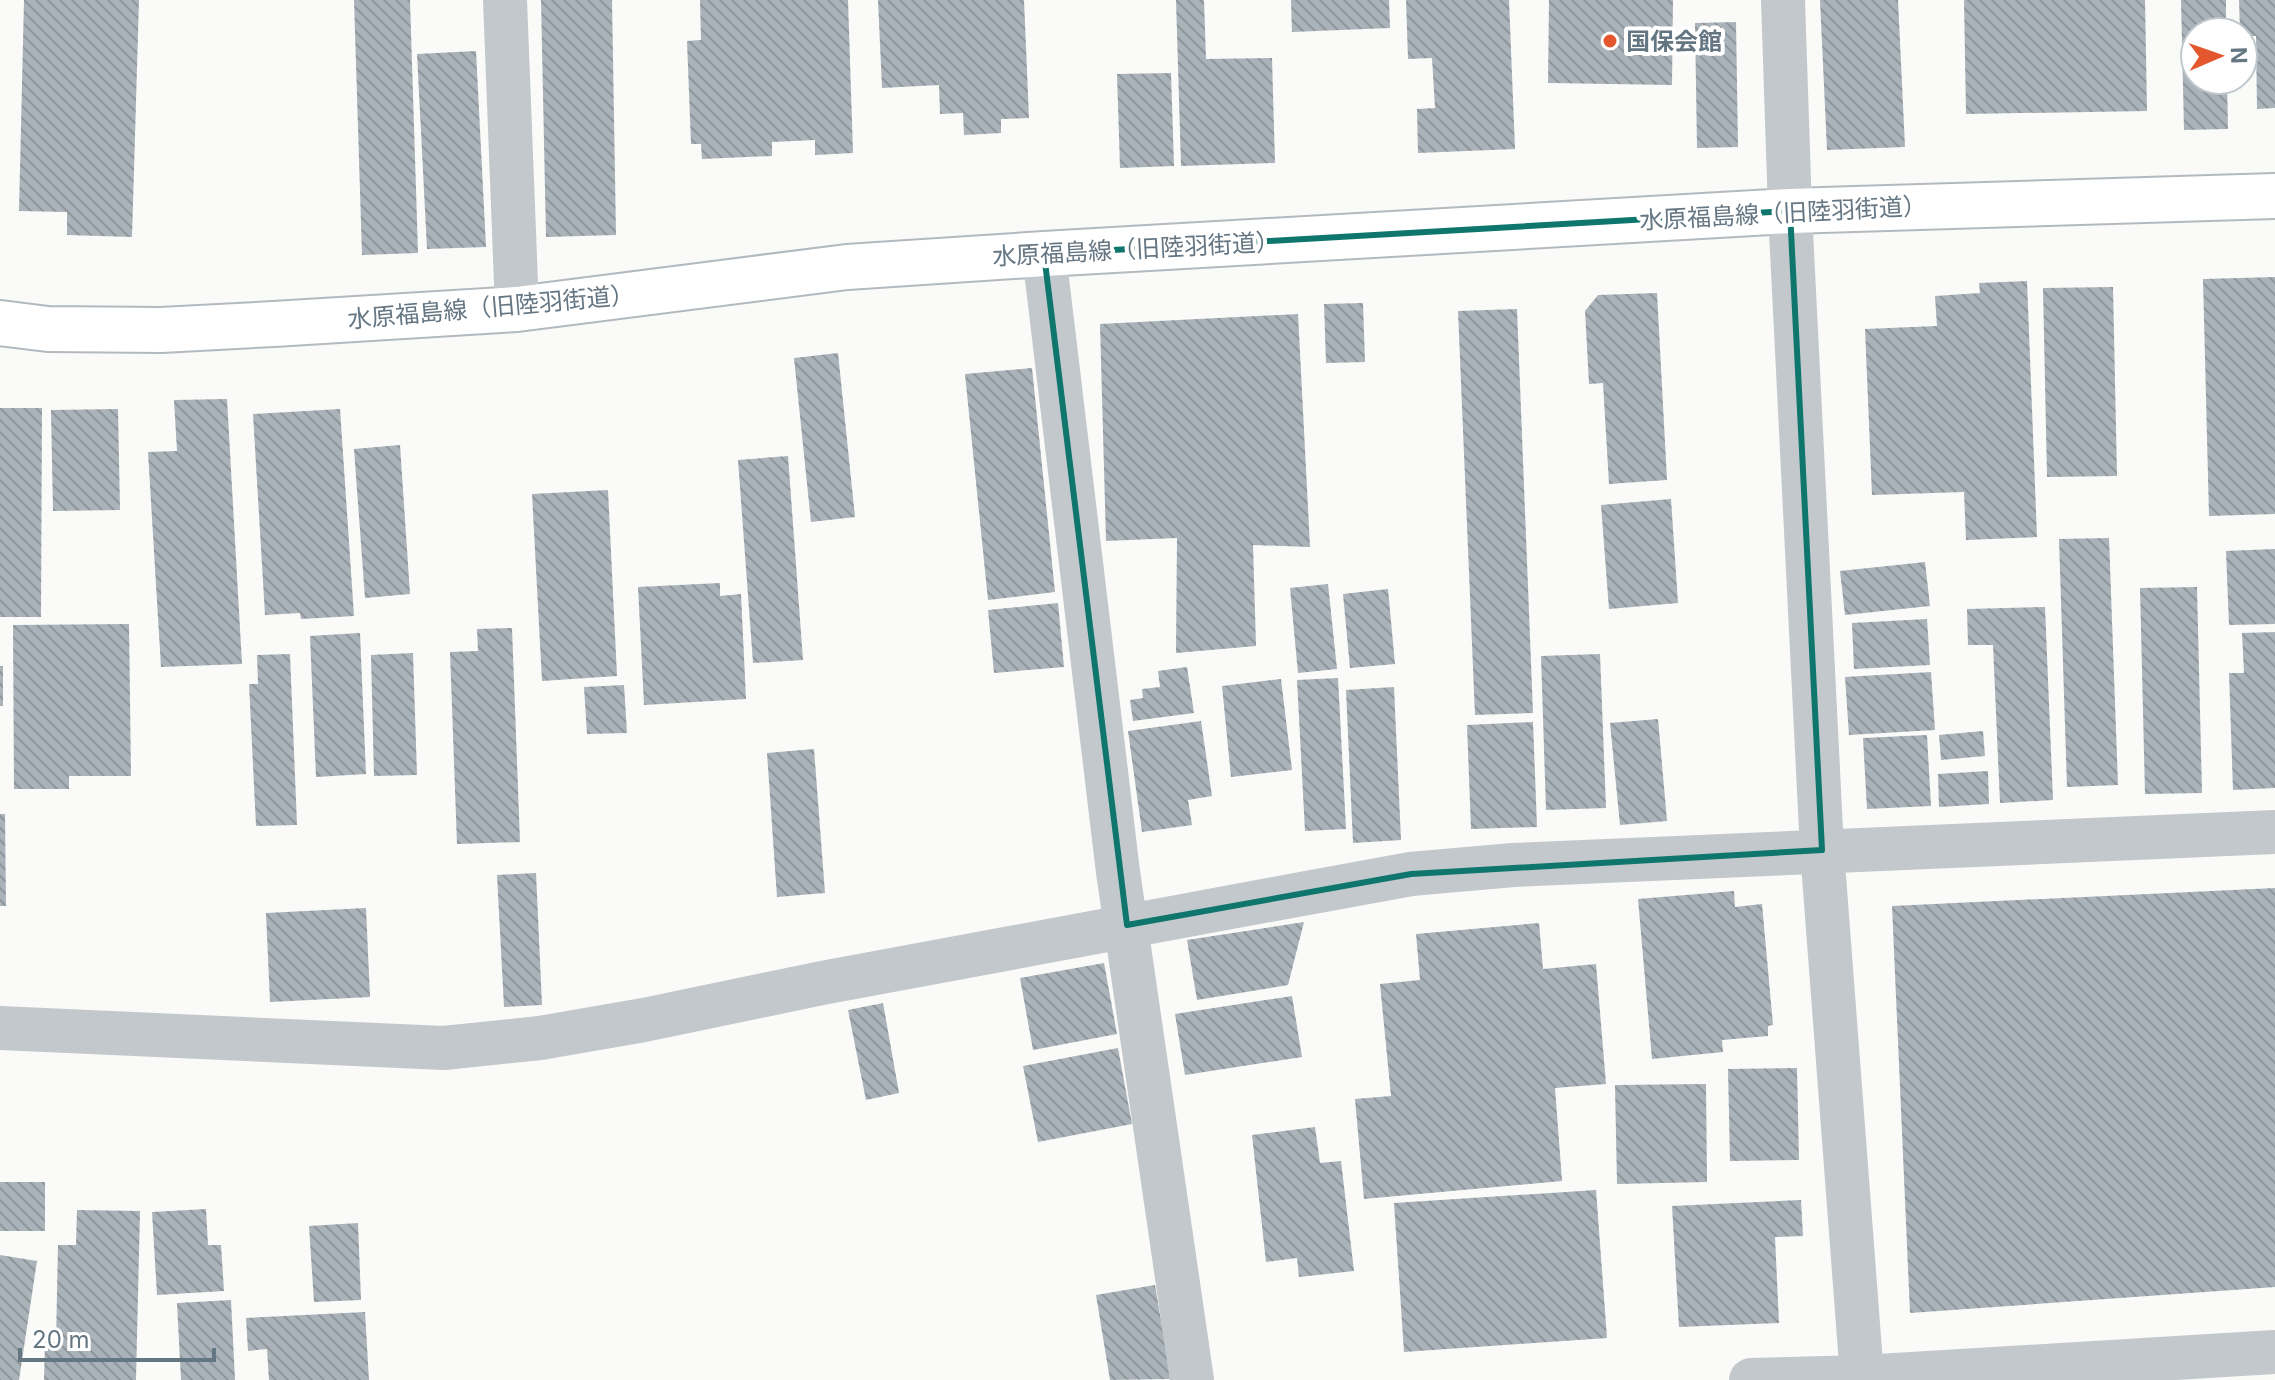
<svg xmlns="http://www.w3.org/2000/svg" width="2275" height="1380" viewBox="0 0 2275 1380" font-family="Inter,'Noto Sans JP',sans-serif">
<defs>
<pattern id="building-back-hatch" width="6" height="6" patternUnits="userSpaceOnUse" patternTransform="scale(2)"><rect width="6" height="6" fill="#aab3b9"/><path d="M-1 5l2 2M0 0l6 6M5-1l2 2" fill="none" stroke="#8e969c"/></pattern>
</defs>
<rect width="100%" height="100%" fill="#fafaf8"/>
<path fill="url(#building-back-hatch)" d="M 24,0 L 139,0 L 132,237 L 67,235 L 67,212 L 19,211 Z
M 354,0 L 410,0 L 418,253 L 362,255 Z
M 541,0 L 612,0 L 616,235 L 546,237 Z
M 700,0 L 848,0 L 853,153 L 815,155 L 815,140 L 772,142 L 772,156 L 702,159 L 701,144 L 691,144 L 687,41 L 701,40 Z
M 878,0 L 1024,0 L 1029,118 L 1001,119 L 1001,133 L 964,135 L 963,113 L 940,114 L 939,85 L 882,88 Z
M 1176,0 L 1204,0 L 1206,59 L 1272,58 L 1275,163 L 1181,166 Z
M 1291,0 L 1389,0 L 1390,28 L 1292,32 Z
M 1406,0 L 1509,0 L 1515,149 L 1418,153 L 1417,109 L 1435,108 L 1432,58 L 1408,59 Z
M 1549,0 L 1673,0 L 1672,85 L 1548,83 Z
M 1820,0 L 1898,0 L 1905,147 L 1827,150 Z
M 1964,0 L 2145,0 L 2147,111 L 1966,114 Z
M 2181,0 L 2226,0 L 2226,32 L 2195,32 L 2195,80 L 2227,80 L 2228,129 L 2184,130 Z
M 2239,0 L 2275,0 L 2275,108 L 2257,109 L 2256,36 L 2243,36 L 2243,32 L 2240,32 Z
M 1736,22 L 1738,147 L 1697,148 L 1695,23 Z
M 476,51 L 486,247 L 427,249 L 417,54 Z
M 1171,73 L 1174,166 L 1120,168 L 1117,74 Z
M 2275,277 L 2275,514 L 2209,516 L 2203,279 Z
M 2027,281 L 2037,537 L 1966,540 L 1964,492 L 1872,495 L 1865,329 L 1937,326 L 1935,296 L 1980,293 L 1979,283 Z
M 2113,287 L 2117,476 L 2047,477 L 2043,288 Z
M 1657,293 L 1667,480 L 1609,484 L 1603,383 L 1589,384 L 1585,311 L 1598,295 Z
M 1363,303 L 1365,362 L 1326,363 L 1324,304 Z
M 1517,309 L 1533,713 L 1475,715 L 1458,311 Z
M 1298,314 L 1310,547 L 1253,545 L 1256,646 L 1176,653 L 1177,538 L 1106,541 L 1100,324 Z
M 838,353 L 855,517 L 811,522 L 794,358 Z
M 1032,368 L 1055,592 L 988,600 L 965,374 Z
M 227,399 L 242,664 L 161,667 L 148,452 L 177,451 L 174,400 Z
M 0,408 L 42,408 L 41,617 L 0,617 Z
M 118,409 L 120,510 L 53,511 L 51,410 Z
M 340,409 L 354,616 L 301,619 L 300,613 L 265,615 L 253,414 Z
M 400,445 L 410,594 L 365,598 L 354,449 Z
M 788,456 L 803,660 L 753,663 L 738,460 Z
M 608,490 L 617,676 L 542,681 L 532,494 Z
M 1671,499 L 1678,603 L 1609,609 L 1601,505 Z
M 2109,538 L 2118,785 L 2067,787 L 2059,539 Z
M 2275,549 L 2275,624 L 2229,625 L 2226,551 Z
M 1925,562 L 1930,606 L 1845,615 L 1840,571 Z
M 720,583 L 720,596 L 741,594 L 746,699 L 644,705 L 638,587 Z
M 1328,584 L 1337,669 L 1298,673 L 1290,588 Z
M 2197,587 L 2202,793 L 2145,794 L 2140,588 Z
M 1388,589 L 1395,664 L 1350,668 L 1343,594 Z
M 1058,603 L 1064,667 L 994,673 L 988,610 Z
M 2045,607 L 2053,800 L 2000,803 L 1993,645 L 1968,645 L 1967,609 Z
M 1927,619 L 1930,665 L 1854,669 L 1852,623 Z
M 129,624 L 131,776 L 69,776 L 69,789 L 14,789 L 13,625 Z
M 512,628 L 520,842 L 457,844 L 450,652 L 478,651 L 477,629 Z
M 2275,632 L 2275,788 L 2233,790 L 2229,673 L 2244,673 L 2242,633 Z
M 360,633 L 366,774 L 316,777 L 310,636 Z
M 413,653 L 417,775 L 374,776 L 371,655 Z
M 290,654 L 297,825 L 256,826 L 249,684 L 258,684 L 257,655 Z
M 1600,654 L 1606,808 L 1546,810 L 1541,656 Z
M 0,666 L 3,666 L 3,706 L 0,706 Z
M 1187,667 L 1194,713 L 1133,721 L 1130,700 L 1143,698 L 1142,689 L 1160,687 L 1158,671 Z
M 1931,672 L 1935,730 L 1849,735 L 1845,677 Z
M 1338,678 L 1346,829 L 1305,831 L 1297,680 Z
M 1281,679 L 1292,770 L 1231,777 L 1222,686 Z
M 624,685 L 627,733 L 587,734 L 584,687 Z
M 1394,687 L 1401,840 L 1353,843 L 1346,690 Z
M 1658,719 L 1667,821 L 1620,825 L 1610,723 Z
M 1201,721 L 1212,796 L 1188,800 L 1192,825 L 1142,832 L 1128,731 Z
M 1533,722 L 1537,827 L 1471,829 L 1467,725 Z
M 1983,731 L 1985,756 L 1941,760 L 1939,735 Z
M 1927,735 L 1931,806 L 1867,809 L 1863,738 Z
M 814,749 L 825,893 L 777,897 L 767,753 Z
M 1988,771 L 1989,804 L 1939,807 L 1938,774 Z
M 0,814 L 5,814 L 6,906 L 0,906 Z
M 536,873 L 542,1005 L 504,1007 L 497,875 Z
M 2275,888 L 2275,1287 L 1910,1313 L 1892,906 Z
M 1734,891 L 1735,907 L 1762,904 L 1773,1025 L 1768,1026 L 1768,1036 L 1722,1040 L 1723,1052 L 1652,1059 L 1638,899 Z
M 366,908 L 370,997 L 270,1002 L 266,913 Z
M 1304,922 L 1288,985 L 1197,1000 L 1187,940 Z
M 1539,923 L 1543,969 L 1596,964 L 1606,1084 L 1555,1088 L 1562,1181 L 1364,1199 L 1355,1099 L 1391,1096 L 1380,984 L 1420,980 L 1416,934 Z
M 1104,963 L 1117,1034 L 1033,1050 L 1020,978 Z
M 1292,996 L 1302,1057 L 1185,1075 L 1175,1014 Z
M 883,1003 L 899,1093 L 866,1100 L 848,1010 Z
M 1118,1048 L 1132,1124 L 1038,1142 L 1023,1066 Z
M 1797,1068 L 1799,1160 L 1730,1161 L 1728,1069 Z
M 1706,1084 L 1707,1182 L 1617,1184 L 1615,1085 Z
M 1315,1127 L 1320,1163 L 1341,1161 L 1354,1271 L 1299,1277 L 1297,1258 L 1266,1262 L 1252,1135 Z
M 0,1182 L 45,1182 L 45,1231 L 0,1231 Z
M 1596,1190 L 1607,1338 L 1404,1352 L 1394,1203 Z
M 1801,1200 L 1803,1236 L 1775,1237 L 1779,1323 L 1679,1327 L 1672,1206 Z
M 206,1209 L 208,1245 L 221,1245 L 224,1291 L 157,1295 L 152,1212 Z
M 77,1210 L 140,1211 L 136,1380 L 44,1380 L 45,1342 L 56,1342 L 58,1245 L 76,1245 Z
M 358,1223 L 361,1300 L 314,1302 L 309,1226 Z
M 0,1255 L 37,1261 L 19,1380 L 0,1380 Z
M 1155,1285 L 1171,1379 L 1110,1380 L 1096,1295 Z
M 231,1300 L 235,1380 L 181,1380 L 177,1303 Z
M 365,1312 L 369,1380 L 269,1380 L 267,1349 L 248,1351 L 246,1318 Z"/>
<g fill="none" stroke-linecap="round" stroke-linejoin="round">
<defs>
<path id="secondary" d="M 0,323 L 48,329 L 161,330 L 274,324 L 517,309 L 847,267 L 1044,254 L 1790,211 L 2275,196"/>
</defs>
<use href="#secondary" stroke="#b3babf" stroke-width="48"/>
<path stroke="#c3c8cc" stroke-width="44" d="M 505,0 L 517,309
M 1783,0 L 1790,211 L 1822,850 L 1862,1377
M 1044,254 L 1118,872 L 1192,1380
M 0,1028 L 444,1048 L 540,1038 L 644,1020 L 822,983 L 1307,893 L 1411,874 L 1513,865 L 2275,832
M 1751,1380 L 1862,1377 L 2275,1352"/>
<use href="#secondary" stroke="#fff" stroke-width="44"/>
</g>
<path fill="none" stroke="#0f766e" stroke-width="6" stroke-linejoin="round" d="M 1790,211 L 1822,850 L 1411,874 L 1127,925 L 1044,254 Z"/>
<circle fill="#e4572e" stroke="#fff" stroke-width="3" cx="1610" cy="41" r="8"/>
<g text-anchor="middle" dominant-baseline="central" stroke-width="8" stroke-linejoin="round" paint-order="stroke">
<g font-size="24" font-weight="bold" fill="#657683" stroke="#fff" text-anchor="start">
<text x="1626" y="41">国保会館</text>
</g>
<g font-size="24" fill="#657683" stroke="#fff">
<text transform="translate(1783 213) rotate(-3)">水原福島線（旧陸羽街道）</text>
<text transform="translate(1136 249) rotate(-3)">水原福島線（旧陸羽街道）</text>
<text transform="translate(491 307) rotate(-5)">水原福島線（旧陸羽街道）</text>
</g>
</g>
<g transform="translate(2219 56) rotate(88)"><circle r="38" fill="#ffffff" stroke="#c1c8cd" stroke-width="2"/>
<path d="M0-6L14 30L0 20L-14 30Z" fill="#e4572e"/>
<text y="-12" font-size="22" font-weight="bold" text-anchor="middle" fill="#657683">N</text>
</g>
<path d="M20 1348v12h194v-12" fill="none" stroke="#657683" stroke-width="4"/>
<text x="32" y="1348" font-size="24" fill="#657683" stroke="#ffffff" stroke-width="6" paint-order="stroke">20 m</text>
</svg>
